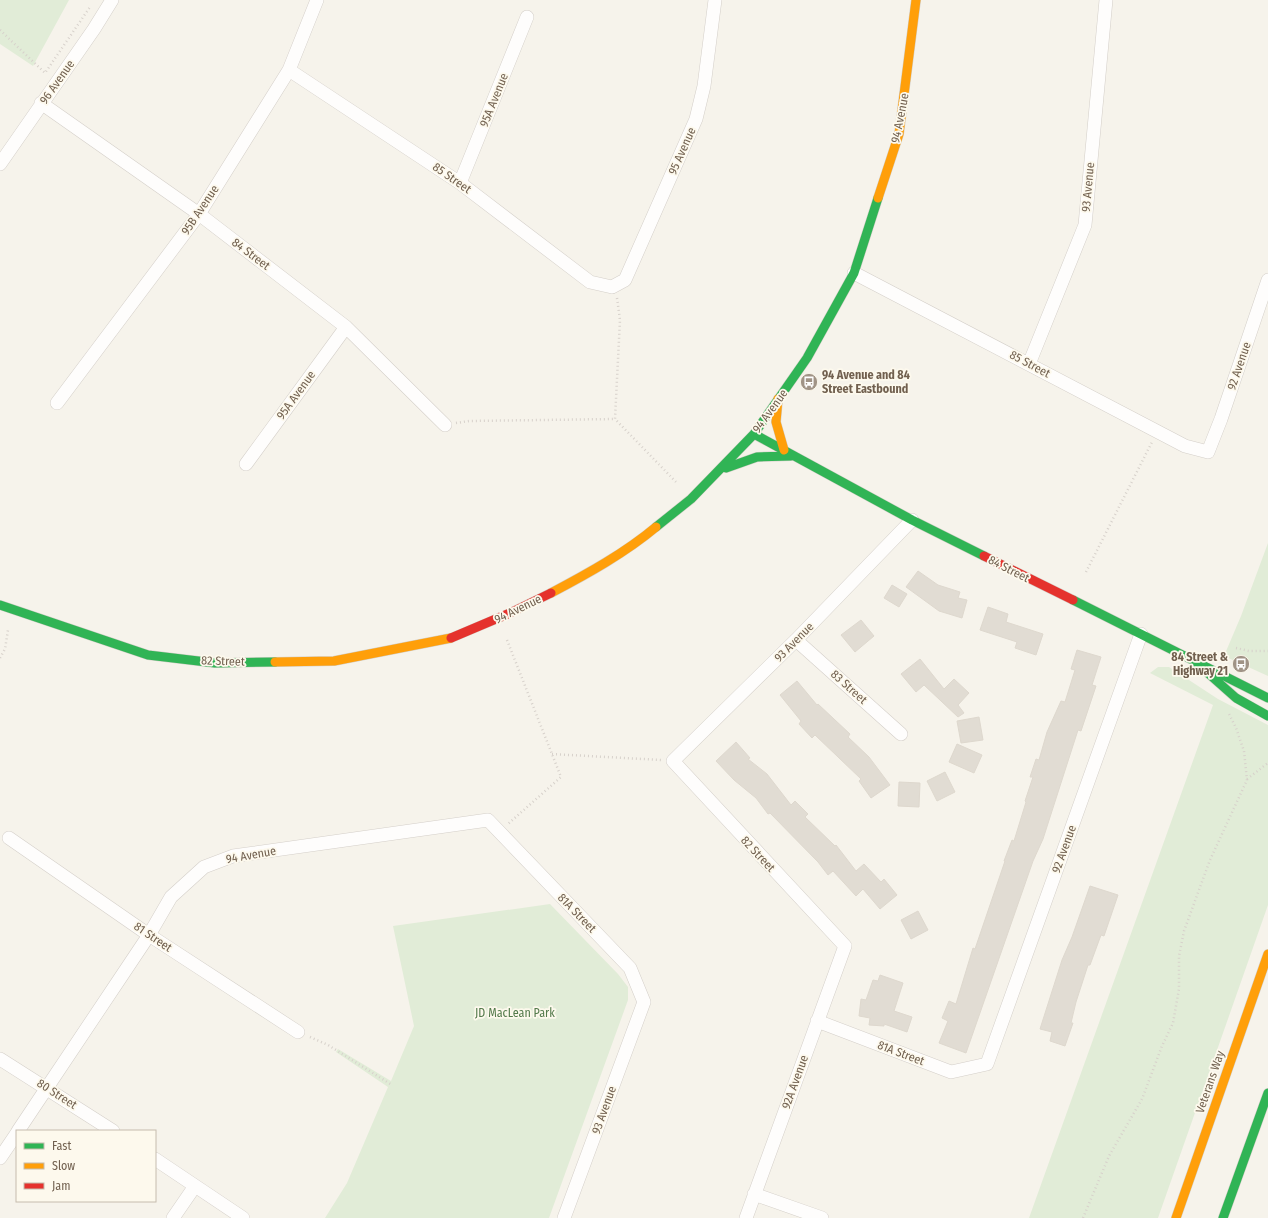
<svg xmlns="http://www.w3.org/2000/svg" width="1268" height="1218" viewBox="0 0 1268 1218" font-family="'Fira Sans Condensed',sans-serif">
<rect width="100%" height="100%" fill="#f6f3eb"/>
<path fill="#e1ecd7" d="M 0,0 L 69,0 L 33,66 L 0,44 Z
M 1268,543 L 1268,676 L 1224,656 L 1241,616 Z
M 1158,667 L 1169,667 L 1218,699 L 1268,725 L 1268,905 L 1158,1218 L 1029,1218 L 1213,705 L 1150,673 Z
M 550,904 L 618,974 L 628,987 L 628,1000 L 549,1218 L 325,1218 L 347,1183 L 388,1087 L 336,1052 L 338,1049 L 391,1081 L 414,1026 L 393,926 Z"/>
<path fill="#e1dcd3" stroke="#ded8ce" d="M 918,571 L 938,585 L 960,592 L 958,598 L 967,600 L 962,618 L 939,611 L 906,587 Z
M 892,585 L 907,594 L 899,607 L 884,598 Z
M 988,607 L 1008,614 L 1006,622 L 1043,634 L 1036,655 L 1015,648 L 1017,642 L 980,630 Z
M 861,620 L 874,636 L 855,652 L 841,635 Z
M 1077,650 L 1101,657 L 1092,685 L 1096,686 L 1081,731 L 1078,730 L 1043,839 L 1033,861 L 966,1053 L 939,1043 L 948,1021 L 942,1018 L 949,1001 L 956,1004 L 973,948 L 975,949 L 1005,861 L 1004,861 L 1012,840 L 1014,841 L 1026,802 L 1025,801 L 1033,777 L 1030,777 L 1036,759 L 1039,760 L 1047,732 L 1061,701 L 1065,702 L 1075,670 L 1071,669 Z
M 920,659 L 944,689 L 954,679 L 969,693 L 958,705 L 964,713 L 958,717 L 924,685 L 916,692 L 901,674 Z
M 797,681 L 817,705 L 818,704 L 850,734 L 848,737 L 869,757 L 890,785 L 871,798 L 859,781 L 861,779 L 815,735 L 812,738 L 799,724 L 801,721 L 780,695 Z
M 979,717 L 983,740 L 961,743 L 957,721 Z
M 736,742 L 750,758 L 748,759 L 767,774 L 791,805 L 795,801 L 808,814 L 805,817 L 835,846 L 836,845 L 856,871 L 864,864 L 881,882 L 884,879 L 897,895 L 880,909 L 863,889 L 856,896 L 833,871 L 828,875 L 818,862 L 770,813 L 768,814 L 756,798 L 734,780 L 716,761 Z
M 957,744 L 982,755 L 974,773 L 949,762 Z
M 945,772 L 955,792 L 937,801 L 927,781 Z
M 899,782 L 920,783 L 919,807 L 898,806 Z
M 1090,886 L 1118,895 L 1104,936 L 1101,935 L 1090,965 L 1088,965 L 1076,1002 L 1071,1023 L 1073,1023 L 1065,1046 L 1050,1041 L 1052,1032 L 1040,1029 L 1062,960 L 1072,937 Z
M 918,911 L 928,930 L 911,939 L 901,920 Z
M 880,975 L 903,983 L 894,1011 L 912,1017 L 907,1032 L 884,1024 L 884,1026 L 869,1025 L 870,1018 L 859,1016 L 861,999 L 866,1000 L 873,980 L 878,981 Z"/>
<g fill="none" stroke-linecap="round" stroke-linejoin="round">
<defs>
<path id="street" d="M 289,70 L 460,183 L 590,282 L 612,287 L 625,280 L 696,119 L 704,86 L 715,0
M 41,103 L 199,214 L 346,327 L 445,425
M 0,164 L 94,29 L 112,0
M 460,183 L 527,17
M 854,273 L 1185,446 L 1208,452 L 1221,419 L 1268,280
M 1029,364 L 1085,225 L 1106,0
M 57,403 L 199,214 L 289,70 L 317,0
M 246,464 L 346,327
M 796,640 L 901,734
M 9,838 L 149,935 L 298,1032
M 817,1021 L 951,1072 L 987,1064 L 1141,634
M 0,1059 L 113,1131
M 18,1131 L 149,935 L 171,897 L 204,867 L 233,856 L 488,820 L 630,968 L 644,1002 L 564,1218
M 0,1158 L 17,1133
M 155,1159 L 243,1218
M 754,1194 L 822,1218
M 173,1218 L 195,1186
M 746,1218 L 845,946 L 673,761 L 796,640 L 912,520"/>
<path id="fast" d="M 754,434 L 912,520 L 984,556
M 726,468 L 757,457 L 791,456
M 656,527 L 691,499 L 754,434 L 807,358 L 854,273 L 878,198
M 1073,600 L 1268,698
M 0,605 L 148,655 L 215,663 L 275,662
M 1192,659 L 1236,698 L 1268,716
M 1223,1218 L 1268,1093"/>
<path id="slow" d="M 878,198 L 899,134 L 916,0
M 778,399 L 776,422 L 784,450
M 551,593 C 587,574 625,553 656,527
M 275,662 L 334,661 L 451,638
M 1176,1218 L 1268,954"/>
<path id="jam" d="M 984,556 L 1073,600
M 451,638 L 510,613 L 551,593"/>
</defs>
<use href="#street" stroke="#d4cfc9" stroke-width="14"/>
<use href="#fast" stroke="#d3cec7" stroke-width="10"/>
<use href="#slow" stroke="#d3cec7" stroke-width="10"/>
<use href="#jam" stroke="#d3cec7" stroke-width="10"/>
<path stroke="#d7d1cb" stroke-width="2.5" stroke-dasharray="1 3" stroke-linecap="butt" d="M 0,30 L 45,73 L 90,7
M 617,298 L 620,320 L 615,419 L 676,482
M 456,423 L 469,421 L 615,419
M 1086,572 L 1152,442
M 507,640 L 561,777 L 508,824
M 1236,648 L 1249,651 L 1268,651
M 0,658 L 5,649 L 8,630
M 552,754 L 661,760
M 1247,779 L 1268,763
M 310,1037 L 328,1045 L 392,1085
M 1083,1218 L 1109,1156 L 1142,1099 L 1162,1046 L 1173,1023 L 1179,989 L 1179,956 L 1184,931 L 1210,860 L 1247,780 L 1244,751 L 1236,728 L 1229,714"/>
<use href="#street" stroke="#fefdfc" stroke-width="13"/>
<use href="#fast" stroke="#30b455" stroke-width="9"/>
<use href="#slow" stroke="#ff9f0a" stroke-width="9"/>
<use href="#jam" stroke="#e5322d" stroke-width="9"/>
</g>
<defs>
<symbol id="bus-disc" viewBox="-11 -11 22 22"><circle r="9.5" fill="#a09386" stroke="#fdf9ed"/><path d="M-5-6H5V4H4V6H2V4H-2V6H-4V4H-5ZM-3.5-4V0h7V-4ZM-3.5 1.2v1.5H-2V1.2ZM2 1.2v1.5H3.5V1.2Z" fill="#fff"/></symbol>
</defs>
<g fill-rule="evenodd">
<use href="#bus-disc" x="799" y="372" width="20" height="20"/>
<use href="#bus-disc" x="1231" y="654" width="20" height="20"/>
</g>
<g text-anchor="middle" dominant-baseline="central" stroke-width="3.5" stroke-linejoin="round" paint-order="stroke">
<g font-size="12" fill="#71604f" stroke="#fdf9ed">
<text transform="translate(57 82) rotate(-55)">96 Avenue</text>
<text transform="translate(494 100) rotate(-68)">95A Avenue</text>
<text transform="translate(900 118) rotate(-79)">94 Avenue</text>
<text transform="translate(682 151) rotate(-66)">95 Avenue</text>
<text transform="translate(452 178) rotate(35)">85 Street</text>
<text transform="translate(1088 187) rotate(-85)">93 Avenue</text>
<text transform="translate(200 210) rotate(-56)">95B Avenue</text>
<text transform="translate(251 254) rotate(37)">84 Street</text>
<text transform="translate(1030 364) rotate(28)">85 Street</text>
<text transform="translate(1239 366) rotate(-71)">92 Avenue</text>
<text transform="translate(296 395) rotate(-54)">95A Avenue</text>
<text transform="translate(770 411) rotate(-54)">94 Avenue</text>
<text transform="translate(1009 569) rotate(27)">84 Street</text>
<text transform="translate(518 609) rotate(-26)">94 Avenue</text>
<text transform="translate(794 642) rotate(-45)">93 Avenue</text>
<text transform="translate(223 661) rotate(2)">82 Street</text>
<text transform="translate(849 687) rotate(42)">83 Street</text>
<text transform="translate(1064 849) rotate(-70)">92 Avenue</text>
<text transform="translate(758 854) rotate(47)">82 Street</text>
<text transform="translate(251 855) rotate(-10)">94 Avenue</text>
<text transform="translate(577 913) rotate(46)">81A Street</text>
<text transform="translate(153 937) rotate(34)">81 Street</text>
<text transform="translate(901 1053) rotate(21)">81A Street</text>
<text transform="translate(795 1082) rotate(-70)">92A Avenue</text>
<text transform="translate(1210 1082) rotate(-71)">Veterans Way</text>
<text transform="translate(57 1094) rotate(33)">80 Street</text>
<text transform="translate(604 1110) rotate(-70)">93 Avenue</text>
</g>
<g font-size="12" font-weight="bold" fill="#71604f" stroke="#fdf9ed" text-anchor="start">
<text x="822" y="375">94 Avenue and 84<tspan x="822" dy="14">Street Eastbound</tspan></text>
<text x="1228" y="657" text-anchor="end">84 Street &amp;<tspan x="1228" dy="14">Highway 21</tspan></text>
</g>
<g font-size="12" fill="#537a4b" stroke="#fdf9ed">
<text x="515" y="1013">JD MacLean Park</text>
</g>
</g>
<rect x="16" y="1130" width="140" height="72" fill="#fdf9ed" stroke="#c5bcae"/>
<rect x="24" y="1143" width="20" height="6" fill="#30b455" stroke="#c5bcae"/>
<text x="52" y="1150" font-size="12" fill="#71604f">Fast</text>
<rect x="24" y="1163" width="20" height="6" fill="#ff9f0a" stroke="#c5bcae"/>
<text x="52" y="1170" font-size="12" fill="#71604f">Slow</text>
<rect x="24" y="1183" width="20" height="6" fill="#e5322d" stroke="#c5bcae"/>
<text x="52" y="1190" font-size="12" fill="#71604f">Jam</text>
</svg>
